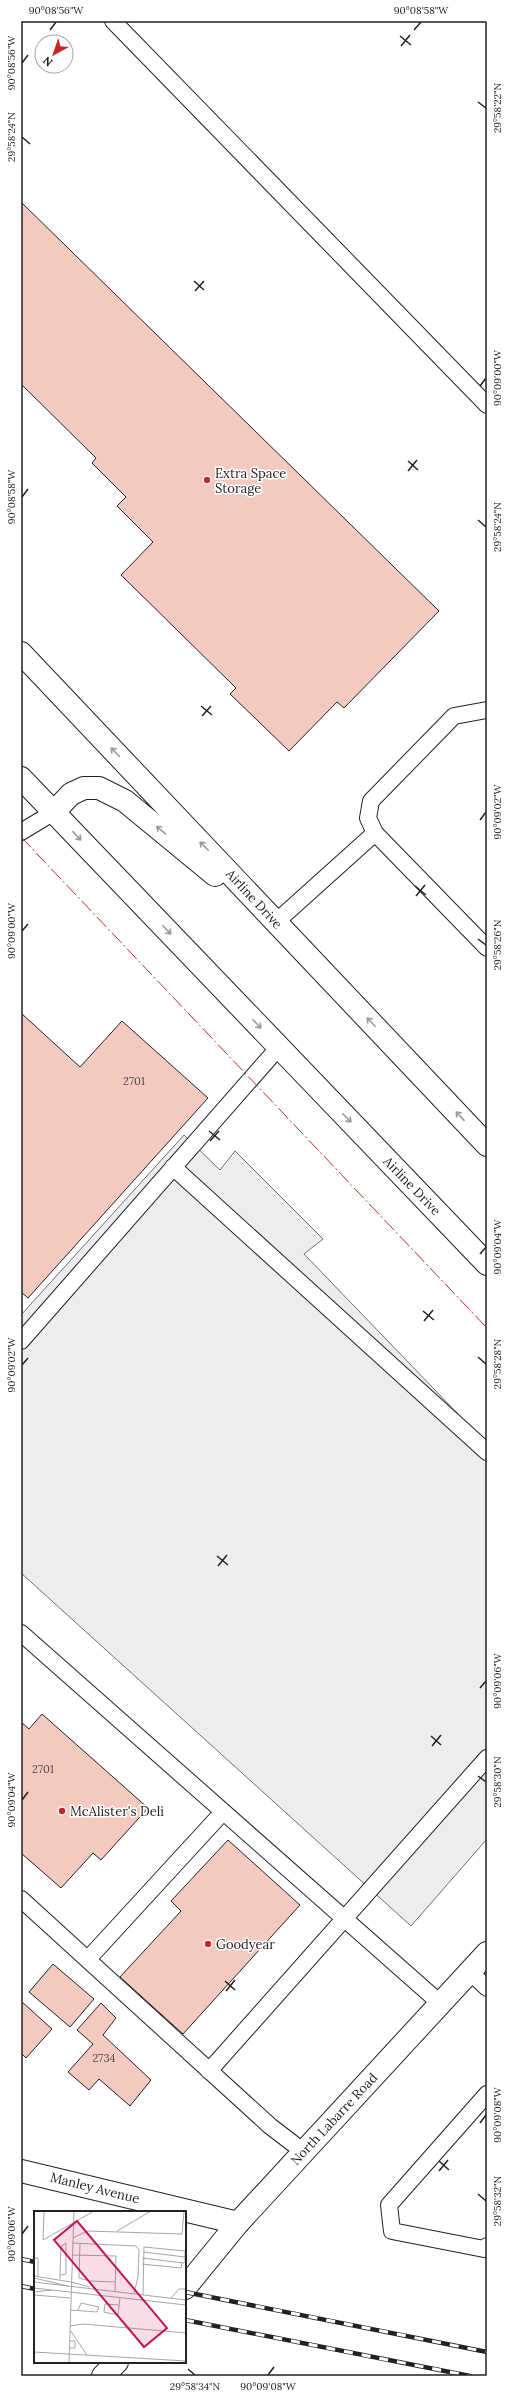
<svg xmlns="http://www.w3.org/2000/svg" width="508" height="2397" viewBox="0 0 508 2397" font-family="Lora,serif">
<rect width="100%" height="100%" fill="#fff"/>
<path fill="#ededed" stroke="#6f6f6f" d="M 184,1135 L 220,1170 L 235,1151 L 323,1239 L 304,1254 L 487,1444 L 487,1839 L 411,1926 L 21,1573 L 21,1315 Z"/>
<path fill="#f3c9c0" stroke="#222" d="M 21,202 L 439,611 L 344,708 L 337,702 L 289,751 L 230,694 L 236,688 L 121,575 L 153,542 L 117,506 L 126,497 L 92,463 L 96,458 L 21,384 Z
M 21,1013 L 80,1067 L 122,1021 L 208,1098 L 28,1298 L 21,1292 Z
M 42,1714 L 148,1808 L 101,1860 L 93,1853 L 61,1888 L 21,1853 L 21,1722 L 29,1729 Z
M 228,1840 L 300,1905 L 183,2034 L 120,1977 L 181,1911 L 171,1901 Z
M 53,1964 L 94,1999 L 70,2027 L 29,1992 Z
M 21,2001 L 52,2029 L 26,2058 L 21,2053 Z
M 101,2003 L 116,2018 L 103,2035 L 151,2080 L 130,2106 L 99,2079 L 89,2090 L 68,2072 L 93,2044 L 77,2030 Z"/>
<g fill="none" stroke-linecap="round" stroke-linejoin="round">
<defs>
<path id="service" d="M 113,21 L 487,405
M 487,710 L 454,716 L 371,801 L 368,818 L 375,833 L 487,948
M 21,832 L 54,812
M 276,922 L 375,833
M 173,1167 L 487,1452
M 21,1341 L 279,1047
M 21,1633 L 441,2004
M 21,1899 L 270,2126 L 304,2152
M 88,1959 L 223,1812
M 470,1972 L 487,1988
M 209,2071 L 487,1758
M 487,2094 L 389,2205 L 392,2231 L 484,2249 L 487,2246"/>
<path id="minor" d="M 21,2171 L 238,2223"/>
<path id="tertiary" d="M 185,2288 L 238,2223 L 487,1953
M 103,2376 L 117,2362"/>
<path id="trunk" d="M 21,653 L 487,1145
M 21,778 L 487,1264
M 54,812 L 71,794 L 84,788 L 99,788 L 125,801 L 215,875"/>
</defs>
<use href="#service" stroke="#222" stroke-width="18"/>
<use href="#minor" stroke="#222" stroke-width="24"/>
<use href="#tertiary" stroke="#222" stroke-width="24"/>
<use href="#trunk" stroke="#222" stroke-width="24"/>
<use href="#service" stroke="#fff" stroke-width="16"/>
<use href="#minor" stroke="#fff" stroke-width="22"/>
<use href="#tertiary" stroke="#fff" stroke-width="22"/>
<use href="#trunk" stroke="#fff" stroke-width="22"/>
<defs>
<path id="rail" d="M 21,2259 L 35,2262
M 21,2286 L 35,2289
M 185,2292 L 487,2352
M 185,2320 L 470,2376"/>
</defs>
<use href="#rail" stroke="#222" stroke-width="4.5"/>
<use href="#rail" stroke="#fff" stroke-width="3" stroke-dasharray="9" stroke-linecap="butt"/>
<path stroke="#c62828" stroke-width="1" stroke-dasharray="14 3 2 3" stroke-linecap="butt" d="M 21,837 L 487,1328"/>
</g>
<defs><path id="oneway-shaft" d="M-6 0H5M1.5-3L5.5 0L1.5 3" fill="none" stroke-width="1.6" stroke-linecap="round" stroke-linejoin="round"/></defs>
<g stroke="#9c9c9c">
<use href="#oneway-shaft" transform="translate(115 752) rotate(-134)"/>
<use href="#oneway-shaft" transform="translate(161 830) rotate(-140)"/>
<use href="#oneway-shaft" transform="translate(77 836) rotate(46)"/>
<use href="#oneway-shaft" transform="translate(204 846) rotate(-134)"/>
<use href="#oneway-shaft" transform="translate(167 930) rotate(46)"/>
<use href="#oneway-shaft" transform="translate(371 1022) rotate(-134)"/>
<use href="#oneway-shaft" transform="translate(257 1024) rotate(46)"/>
<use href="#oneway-shaft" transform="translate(460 1116) rotate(-133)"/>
<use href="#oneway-shaft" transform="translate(347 1118) rotate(46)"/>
</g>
<path fill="none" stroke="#222" stroke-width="1.5" d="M 50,30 L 56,22M 414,30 L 421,22M 400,36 L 411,45M 401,46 L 410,35M 22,63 L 28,55M 478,102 L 486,108M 22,137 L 30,144M 194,281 L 204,290M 195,291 L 204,281M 480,386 L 486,378M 408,461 L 418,470M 408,471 L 417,460M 22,497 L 28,489M 478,520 L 486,527M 201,706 L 212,715M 202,716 L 211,706M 480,820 L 486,812M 415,886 L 426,895M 416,896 L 425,885M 22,931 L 28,924M 478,939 L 486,945M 209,1131 L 220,1140M 210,1141 L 219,1131M 480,1254 L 486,1247M 423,1311 L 434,1320M 424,1321 L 433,1310M 478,1357 L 486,1364M 22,1365 L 28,1358M 217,1556 L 228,1565M 218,1566 L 227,1555M 480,1688 L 486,1681M 431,1736 L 441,1745M 432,1746 L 441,1735M 478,1776 L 486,1782M 22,1800 L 28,1792M 225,1981 L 235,1990M 226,1991 L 235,1980M 480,2123 L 486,2115M 439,2161 L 449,2170M 439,2171 L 448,2160M 478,2194 L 486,2201M 22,2234 L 28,2226M 188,2369 L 195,2375M 268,2375 L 274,2367"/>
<g fill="#c62828" stroke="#fff" stroke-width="1.5">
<circle cx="207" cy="480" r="4"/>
<circle cx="62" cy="1811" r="4"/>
<circle cx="208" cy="1944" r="4"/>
</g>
<g text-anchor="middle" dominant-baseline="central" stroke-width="3" stroke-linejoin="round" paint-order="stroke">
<g font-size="11" fill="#564c4a">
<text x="134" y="1081">2701</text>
<text x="43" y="1769">2701</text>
<text x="104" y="2058">2734</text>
</g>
<g font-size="13" fill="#222" stroke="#fff" text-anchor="start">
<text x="215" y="473">Extra Space<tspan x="215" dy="15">Storage</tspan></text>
<text x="70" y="1811">McAlister's Deli</text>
<text x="216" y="1944">Goodyear</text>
</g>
<g font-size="13" fill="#222" stroke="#fff">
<text transform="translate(254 899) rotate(47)">Airline Drive</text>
<text transform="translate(412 1186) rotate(46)">Airline Drive</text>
<text transform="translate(334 2119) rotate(-47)">North Labarre Road</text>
<text transform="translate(95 2188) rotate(14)">Manley Avenue</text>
</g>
</g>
<g transform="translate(34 2211)">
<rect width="152" height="152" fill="#fff"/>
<path fill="none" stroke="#a7a7a7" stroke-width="1" d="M 10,0 L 9,29 L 60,0M 83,20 L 117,0M 39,27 L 53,20 L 148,23 L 150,0M 38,32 L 102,35 L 105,39 L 104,66 L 100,82M 46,32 L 45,67 L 56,70 L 81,71M 109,41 L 151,46M 38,44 L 82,45 L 81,81M 0,47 L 4,47 L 4,65M 108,47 L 150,52M 108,53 L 147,57 L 148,52M 26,64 L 32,63 L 32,32 L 27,35 L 26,64 L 26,68M 0,65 L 37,71M 0,67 L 34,75M 0,71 L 152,89M 37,71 L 56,76M 0,77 L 152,94M 0,81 L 17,79M 0,84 L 36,87M 109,84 L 110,36 L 151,40 L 151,52M 137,87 L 145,78 L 152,78M 85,94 L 71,93 L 70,101 L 84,104 L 86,87M 36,99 L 63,101 L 65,96 L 47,92 L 44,99M 36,115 L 49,113 L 152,122M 36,119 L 53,144M 36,137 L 41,137 L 41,130 L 36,130M 0,141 L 152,150M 35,152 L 40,0"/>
<path fill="#c2185b" fill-opacity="0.15" stroke="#c2185b" stroke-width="2" d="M 43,10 L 133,117 L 110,136 L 20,29 Z"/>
<rect width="152" height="152" fill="none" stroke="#222" stroke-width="2"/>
</g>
<rect width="508" height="2397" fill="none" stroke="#ffffff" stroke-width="44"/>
<g transform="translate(54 54) rotate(220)"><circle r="19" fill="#ffffff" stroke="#a7a7a7"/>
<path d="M0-3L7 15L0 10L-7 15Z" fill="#c62828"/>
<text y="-6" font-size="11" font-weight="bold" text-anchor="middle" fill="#222222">N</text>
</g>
<rect x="22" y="22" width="464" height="2353" fill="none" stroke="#222" stroke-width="1.5"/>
<g font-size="10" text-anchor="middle" fill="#222">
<text x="56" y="14">90°08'56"W</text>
<text x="421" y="14">90°08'58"W</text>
<text transform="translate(11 63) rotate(-90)" y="4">90°08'56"W</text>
<text transform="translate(497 108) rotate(-90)" y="4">29°58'22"N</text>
<text transform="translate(11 137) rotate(-90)" y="4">29°58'24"N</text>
<text transform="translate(497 378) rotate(-90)" y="4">90°09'00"W</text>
<text transform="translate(11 497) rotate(-90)" y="4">90°08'58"W</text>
<text transform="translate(497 527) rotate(-90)" y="4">29°58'24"N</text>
<text transform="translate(497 812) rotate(-90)" y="4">90°09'02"W</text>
<text transform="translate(11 931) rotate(-90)" y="4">90°09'00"W</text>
<text transform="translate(497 945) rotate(-90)" y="4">29°58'26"N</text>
<text transform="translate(497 1247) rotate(-90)" y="4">90°09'04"W</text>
<text transform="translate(497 1364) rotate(-90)" y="4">29°58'28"N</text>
<text transform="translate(11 1365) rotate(-90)" y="4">90°09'02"W</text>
<text transform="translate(497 1681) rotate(-90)" y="4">90°09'06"W</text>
<text transform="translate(497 1782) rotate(-90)" y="4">29°58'30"N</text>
<text transform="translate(11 1800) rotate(-90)" y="4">90°09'04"W</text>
<text transform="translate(497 2115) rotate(-90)" y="4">90°09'08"W</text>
<text transform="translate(497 2201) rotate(-90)" y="4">29°58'32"N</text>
<text transform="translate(11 2234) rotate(-90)" y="4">90°09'06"W</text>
<text x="195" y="2390">29°58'34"N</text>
<text x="268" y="2390">90°09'08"W</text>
</g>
</svg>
